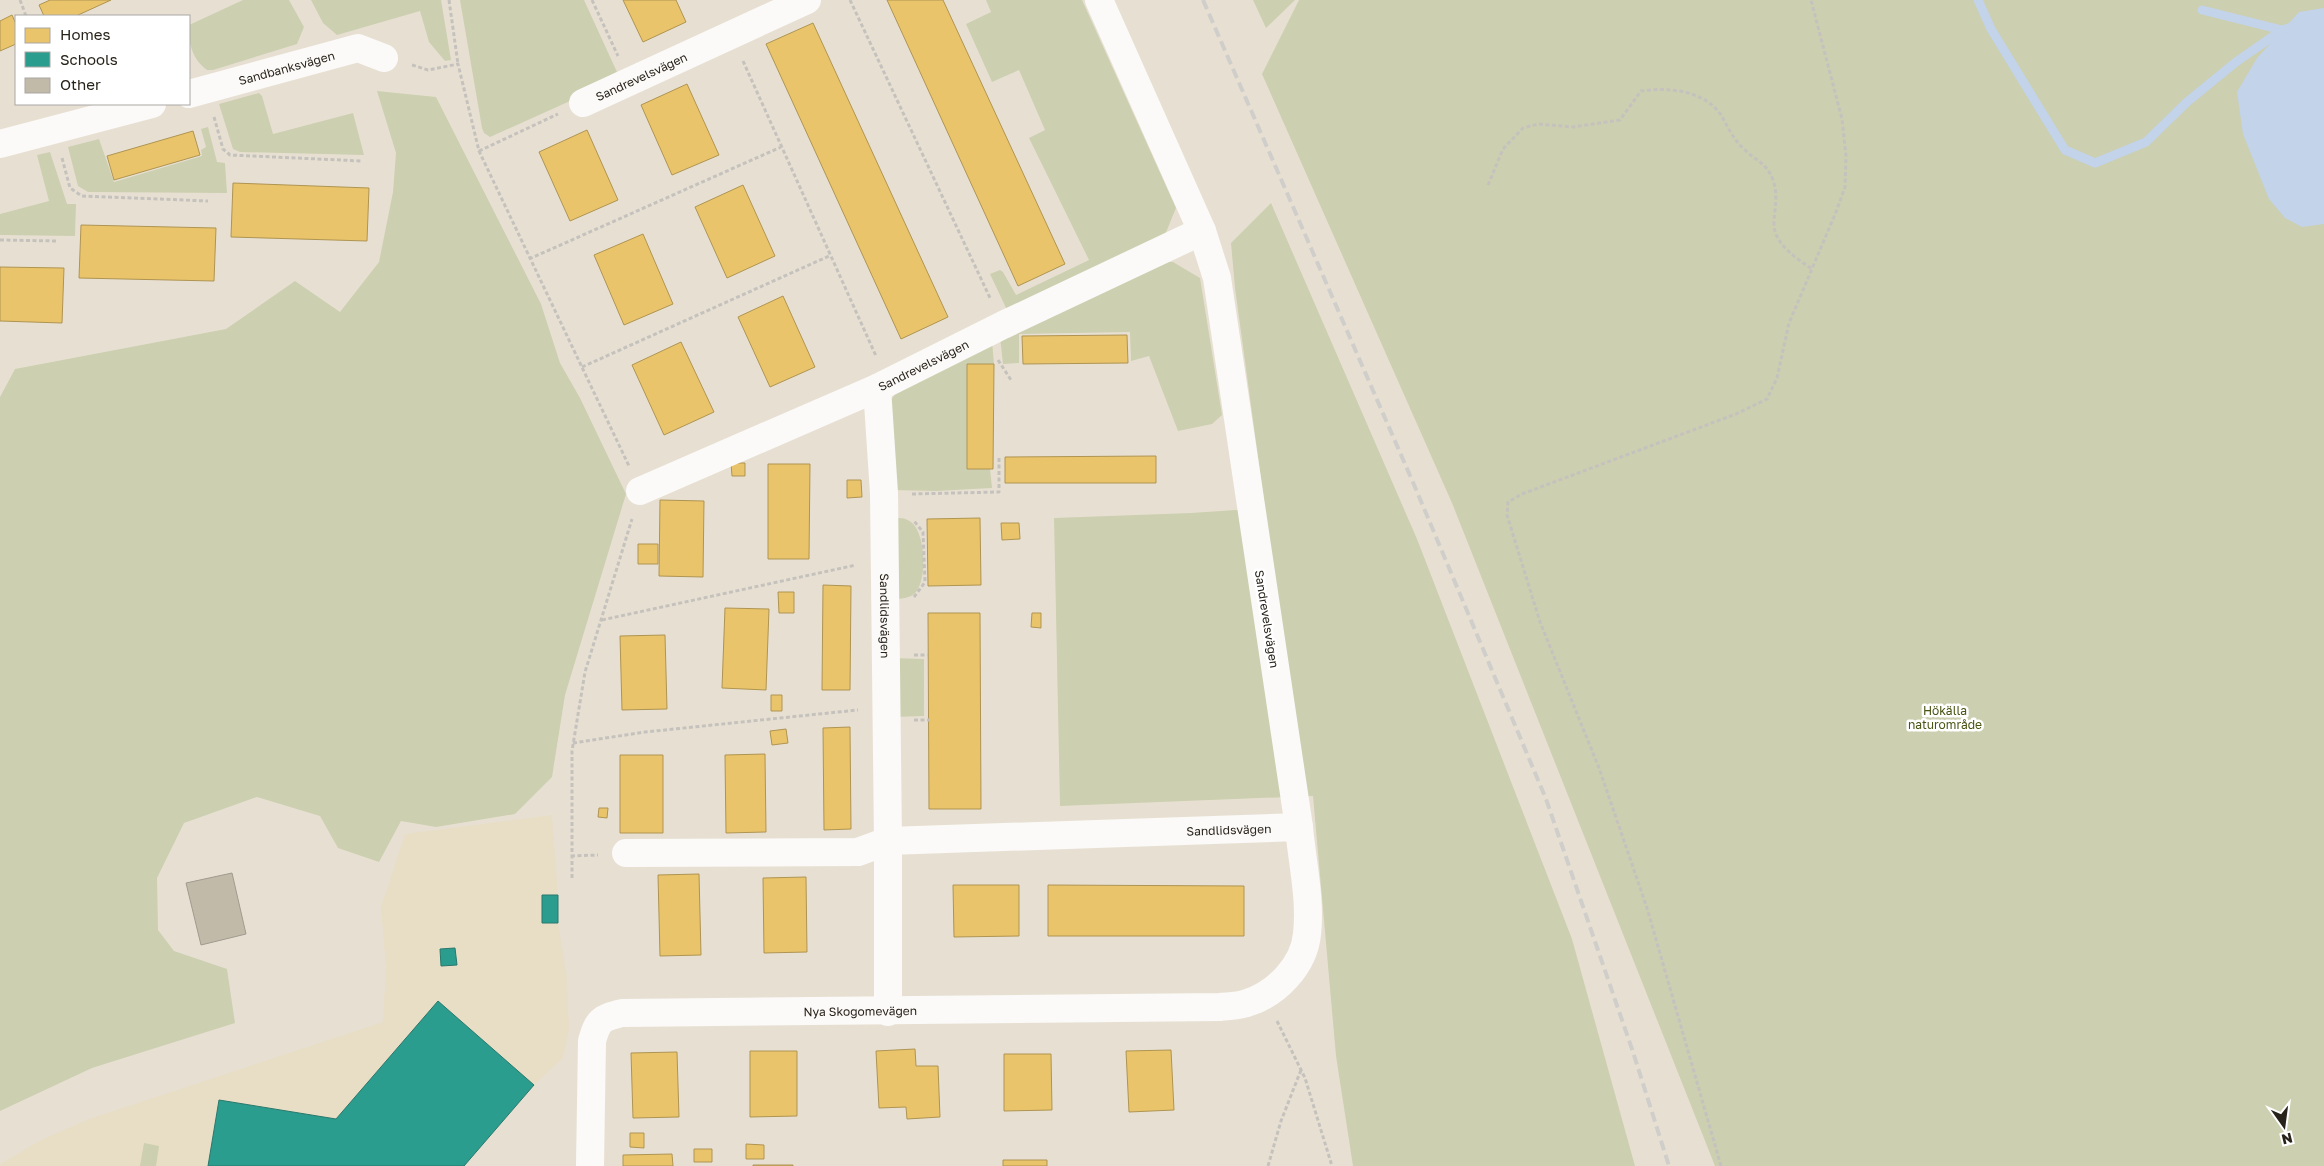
<svg xmlns="http://www.w3.org/2000/svg" width="2324" height="1166" viewBox="0 0 2324 1166" font-family="'Golos Text',sans-serif">
<rect width="100%" height="100%" fill="#e7e0d2"/>
<path fill="#e8ddc5" d="M 552,815 L 558,895 L 542,895 L 542,923 L 558,923 L 567,977 L 569,1030 L 563,1058 L 534,1085 L 464,1166 L 0,1166 L 0,1164 L 41,1140 L 89,1119 L 383,1022 L 386,969 L 381,907 L 405,834 Z"/>
<path fill="#cccfb0" d="M 243,0 L 289,0 L 304,27 L 297,44 L 213,70 L 207,70 C 191,58 189,43 189,25 Z
M 311,0 L 441,0 L 451,60 L 445,61 L 429,42 L 420,11 L 337,35 L 323,23 Z
M 460,0 L 584,0 L 617,72 L 588,88 L 590,92 L 490,137 L 484,133 L 482,128 Z
M 986,0 L 1082,0 L 1176,208 L 1162,242 L 1007,310 L 990,274 L 1000,270 L 1003,272 L 1016,295 L 1089,260 L 1029,138 L 1045,130 L 1019,70 L 992,82 L 966,24 L 991,12 Z
M 1253,0 L 1295,0 L 1266,28 Z
M 1299,0 L 2324,0 L 2324,1166 L 1715,1166 L 1452,503 L 1262,74 Z
M 377,91 L 436,97 L 541,304 L 560,363 L 580,398 L 626,494 L 565,695 L 552,777 L 515,814 L 436,827 L 401,821 L 379,862 L 338,848 L 320,816 L 257,797 L 184,823 L 157,878 L 158,930 L 174,951 L 227,969 L 235,1023 L 92,1068 L 0,1111 L 0,397 L 15,369 L 226,329 L 295,281 L 340,312 L 379,262 L 393,192 L 396,153 Z
M 259,93 L 262,96 L 273,134 L 353,113 L 364,155 L 240,152 L 233,149 L 219,104 Z
M 208,127 L 217,162 L 225,163 L 227,193 L 88,192 L 78,186 L 68,147 L 99,139 L 114,182 L 202,156 L 201,150 L 206,147 L 201,129 Z
M 50,152 L 67,204 L 76,204 L 75,236 L 0,235 L 0,214 L 49,201 L 37,155 Z
M 1271,203 L 1417,539 L 1572,939 L 1635,1166 L 1353,1166 L 1336,1056 L 1313,796 L 1060,806 L 1054,518 L 1191,513 L 1265,508 L 1235,288 L 1231,243 Z
M 1168,262 L 1173,262 L 1200,278 L 1222,415 L 1212,424 L 1178,431 L 1149,356 L 1131,361 L 1130,332 L 1019,334 L 1019,363 L 1003,364 L 1000,337 Z
M 992,341 L 994,364 L 967,364 L 967,469 L 990,469 L 992,488 L 936,491 L 892,490 L 891,400 L 905,380 Z
M 892,518 C 898,518 905,517 911,522 C 926,533 927,579 916,592 C 911,598 902,599 894,599 Z
M 892,658 L 924,659 L 924,716 L 893,717 Z
M 144,1143 L 159,1146 L 156,1166 L 140,1166 Z"/>
<path fill="#c2d3ea" d="M 2324,8 L 2324,224 L 2302,227 L 2285,218 L 2269,199 L 2243,134 L 2237,92 L 2257,58 L 2299,12 Z"/>
<path fill="#e9c46a" stroke="#af9452" d="M 50,0 L 111,0 L 76,16 L 44,16 L 39,5 Z
M 623,0 L 676,0 L 686,22 L 643,42 Z
M 887,0 L 943,0 L 1065,264 L 1018,286 Z
M 12,15 L 16,24 L 16,44 L 0,51 L 0,21 Z
M 813,23 L 948,317 L 901,339 L 766,44 Z
M 687,84 L 719,155 L 672,175 L 641,105 Z
M 587,130 L 618,200 L 570,221 L 539,152 Z
M 193,131 L 200,155 L 114,180 L 107,156 Z
M 233,183 L 369,188 L 367,241 L 231,237 Z
M 743,185 L 775,256 L 727,278 L 695,207 Z
M 81,225 L 216,228 L 214,281 L 79,278 Z
M 643,234 L 673,304 L 624,325 L 594,255 Z
M 0,267 L 64,268 L 62,323 L 0,321 Z
M 783,296 L 815,367 L 770,387 L 738,317 Z
M 1127,335 L 1128,363 L 1023,364 L 1022,336 Z
M 681,342 L 714,412 L 664,435 L 632,365 Z
M 967,364 L 994,364 L 993,469 L 967,469 Z
M 1156,456 L 1156,483 L 1005,483 L 1005,457 Z
M 731,463 L 745,463 L 745,476 L 732,476 Z
M 768,464 L 810,464 L 809,559 L 768,559 Z
M 847,480 L 861,480 L 862,497 L 847,498 Z
M 660,500 L 704,501 L 703,577 L 659,576 Z
M 980,518 L 981,585 L 928,586 L 927,519 Z
M 1001,523 L 1019,523 L 1020,539 L 1002,540 Z
M 638,544 L 658,544 L 658,564 L 638,564 Z
M 823,585 L 851,586 L 850,690 L 822,690 Z
M 778,592 L 794,592 L 794,613 L 779,613 Z
M 725,608 L 769,609 L 766,690 L 722,688 Z
M 928,613 L 980,613 L 981,809 L 929,809 Z
M 1032,613 L 1041,613 L 1041,628 L 1031,627 Z
M 665,635 L 667,709 L 622,710 L 620,636 Z
M 771,695 L 782,695 L 782,711 L 771,711 Z
M 850,727 L 851,829 L 824,830 L 823,728 Z
M 786,729 L 788,743 L 772,745 L 770,731 Z
M 765,754 L 766,832 L 726,833 L 725,755 Z
M 620,755 L 663,755 L 663,833 L 620,833 Z
M 599,808 L 608,808 L 607,818 L 598,817 Z
M 699,874 L 701,955 L 660,956 L 658,875 Z
M 806,877 L 807,952 L 764,953 L 763,878 Z
M 953,885 L 1019,885 L 1019,936 L 954,937 Z
M 1048,885 L 1244,886 L 1244,936 L 1048,936 Z
M 915,1049 L 916,1066 L 938,1066 L 940,1117 L 907,1119 L 906,1107 L 879,1108 L 876,1051 Z
M 1171,1050 L 1174,1110 L 1129,1112 L 1126,1051 Z
M 750,1051 L 797,1051 L 797,1116 L 750,1117 Z
M 677,1052 L 679,1117 L 633,1118 L 631,1053 Z
M 1004,1054 L 1051,1054 L 1052,1110 L 1004,1111 Z
M 630,1133 L 644,1133 L 644,1148 L 630,1147 Z
M 746,1144 L 764,1145 L 764,1159 L 746,1159 Z
M 694,1149 L 712,1149 L 712,1162 L 694,1162 Z
M 672,1154 L 673,1166 L 623,1166 L 623,1155 Z
M 1003,1160 L 1047,1160 L 1047,1166 L 1003,1166 Z
M 753,1165 L 793,1165 L 793,1166 L 753,1166 Z"/>
<path fill="#2a9d8f" stroke="#29786c" d="M 542,895 L 558,895 L 558,923 L 542,923 Z
M 455,948 L 457,965 L 441,966 L 440,949 Z
M 438,1001 L 534,1085 L 464,1166 L 208,1166 L 219,1100 L 336,1119 Z"/>
<g fill="none" stroke-linecap="round" stroke-linejoin="round">
<path stroke="#c2d3ea" stroke-width="9" d="M 1978,0 L 1991,29 L 2065,150 L 2095,163 L 2146,142 L 2187,102 L 2236,62 L 2282,30 L 2292,27
M 2202,10 L 2282,30"/>
</g>
<path fill="#c2baa9" stroke="#a09b90" d="M 232,873 L 246,934 L 201,945 L 186,883 Z"/>
<g fill="none" stroke-linecap="round" stroke-linejoin="round">
<path stroke="#c5c2be" stroke-width="3" stroke-dasharray="4 2.5" stroke-linecap="butt" d="M 20,0 L 26,16
M 449,0 L 458,64
M 592,0 L 618,56
M 850,0 L 991,300
M 743,61 L 876,356
M 412,65 L 428,70 L 458,64 L 479,151 L 629,466
M 214,117 L 223,149 L 230,155 L 362,161
M 479,151 L 558,114
M 62,158 L 70,188 L 82,196 L 208,201
M 1488,185 L 1503,149 L 1523,128 L 1538,124 L 1573,127 L 1620,120 L 1641,91 C 1668,87 1704,90 1721,115 C 1728,127 1734,141 1745,150 C 1756,161 1766,162 1773,180 C 1778,194 1775,206 1774,221 C 1772,243 1796,258 1812,269
M 0,240 L 58,241
M 529,259 L 781,147
M 998,360 L 1011,380
M 582,367 L 829,256
M 912,494 L 999,492 L 999,457
M 914,597 L 925,582 L 923,532 L 914,521
M 602,620 L 856,565
M 914,655 L 928,655
M 914,720 L 929,720
M 573,743 L 645,732 L 858,710
M 571,856 L 598,855
M 572,878 L 572,751 L 585,672 L 632,519
M 1277,1021 L 1305,1078 L 1332,1166
M 1268,1166 L 1281,1121 L 1301,1070
M 1721,1166 L 1647,908 L 1599,768 L 1540,622 L 1507,515 L 1508,502 L 1522,494 L 1736,414 L 1767,399 L 1777,378 L 1789,323 L 1836,212 L 1845,187 L 1846,156 L 1842,119 L 1811,0"/>
<g stroke="#fbfaf8" stroke-width="28">
<path id="s1" d="M 189,94 L 358,48 L 384,58"/>
<path id="s2" d="M 583,103 L 807,0"/>
<path d="M 0,144 L 152,104"/>
<path id="s3" d="M 877,388 L 884,493 L 888,841 L 888,1012"/>
<path id="s4" d="M 640,491 L 877,388 L 1003,325 L 1202,231"/>
<path id="s5" d="M 626,853 L 858,852 L 888,841 L 1299,827"/>
<path id="s6" d="M 590,1166 L 592,1041 C 598,1020 601,1018 622,1013 L 1220,1007 C 1229,1006 1239,1006 1247,1003 C 1276,994 1304,966 1307,934 C 1311,899 1302,862 1299,827 L 1217,278 L 1202,231 L 1099,0"/>
</g>
<path stroke="#d0ceca" stroke-width="4" stroke-dasharray="10 5" stroke-linecap="butt" d="M 1203,0 L 1415,487 L 1546,799 L 1633,1052 L 1669,1166"/>
</g>
<g text-anchor="middle" dominant-baseline="central" stroke-width="5" stroke-linejoin="round" paint-order="stroke">
<g font-size="12" fill="#28231a" stroke="#fff">
<text stroke="none"><textPath href="#s1" startOffset="101">Sandbanksvägen</textPath></text>
<text stroke="none"><textPath href="#s2" startOffset="64">Sandrevelsvägen</textPath></text>
<text stroke="none"><textPath href="#s4" startOffset="310">Sandrevelsvägen</textPath></text>
<text stroke="none"><textPath href="#s3" startOffset="228">Sandlidsvägen</textPath></text>
<text transform="translate(1267 619) rotate(81)">Sandrevelsvägen</text>
<text stroke="none"><textPath href="#s5" startOffset="605">Sandlidsvägen</textPath></text>
<text stroke="none"><textPath href="#s6" startOffset="408">Nya Skogomevägen</textPath></text>
</g>
<g font-size="12" fill="#485413" stroke="#fff">
<text x="1945" y="710">Hökälla<tspan x="1945" dy="14">naturområde</tspan></text>
</g>
</g>
<rect x="15" y="15" width="175" height="90" fill="#ffffff" stroke="#a9a7a3"/>
<rect x="25" y="28" width="25" height="15" fill="#e9c46a" stroke="#a9a7a3"/>
<text x="60" y="40" font-size="15" fill="#28231a">Homes</text>
<rect x="25" y="52" width="25" height="15" fill="#2a9d8f" stroke="#a9a7a3"/>
<text x="60" y="65" font-size="15" fill="#28231a">Schools</text>
<rect x="25" y="78" width="25" height="15" fill="#c2baa9" stroke="#a9a7a3"/>
<text x="60" y="90" font-size="15" fill="#28231a">Other</text>
<g transform="translate(2284 1126) rotate(166)" stroke="#ffffff" stroke-width="4" paint-order="stroke">
<path d="M0-4L9 19L0 12L-9 19Z" fill="#28231a"/>
<text y="-8" font-size="14" font-weight="bold" text-anchor="middle" fill="#28231a">N</text>
</g>
</svg>
